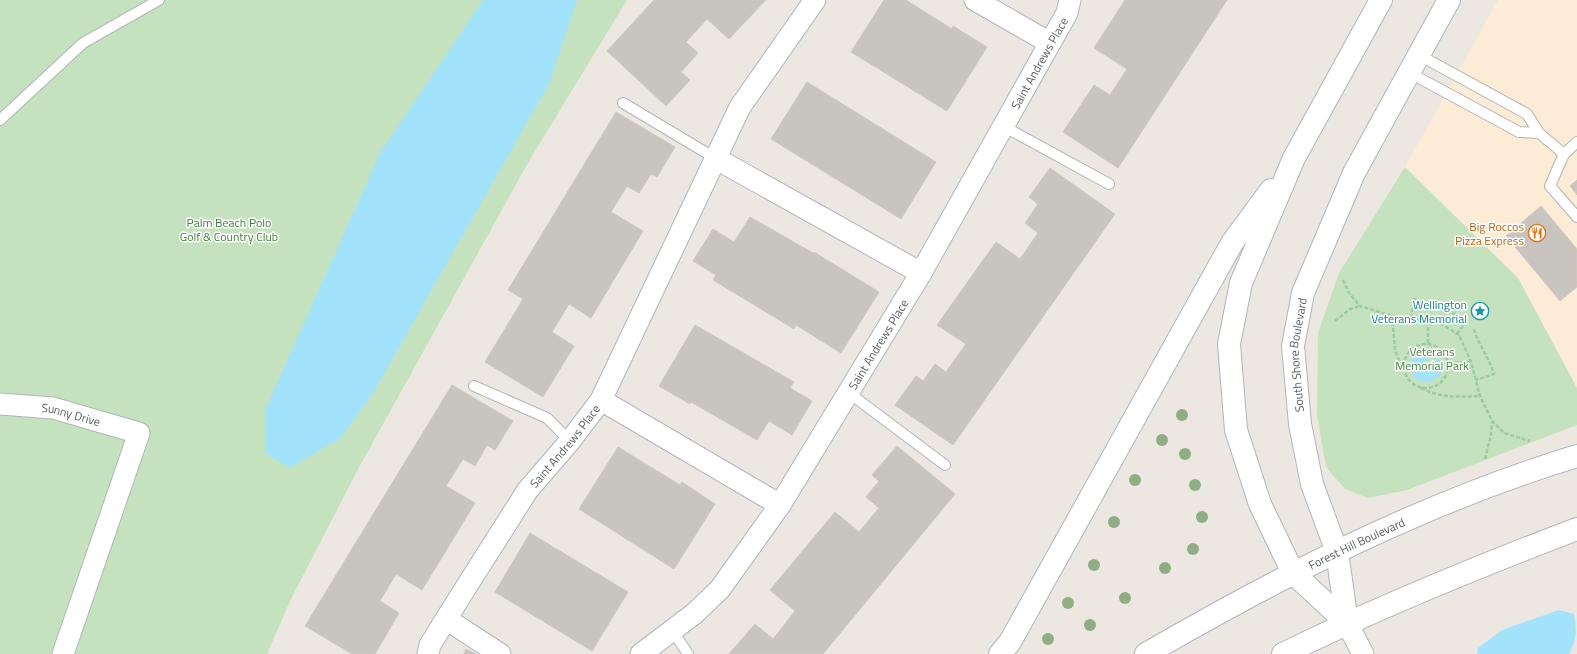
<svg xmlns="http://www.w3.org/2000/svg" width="1577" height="654" viewBox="0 0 1577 654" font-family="'Titillium Web',sans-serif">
<rect width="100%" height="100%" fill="#ece7e1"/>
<path fill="#fcecd5" d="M 1498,0 L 1577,0 L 1577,388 L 1518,278 L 1405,167 Z"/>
<path fill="#c4e2be" d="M 0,0 L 627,0 L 529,161 L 357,471 L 290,601 L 267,654 L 0,654 Z
M 1405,167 L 1518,278 L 1577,388 L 1577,425 L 1407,490 L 1368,498 L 1345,489 L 1326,467 L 1317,415 L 1318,333 L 1339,273 Z"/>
<path fill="#a2e3fb" d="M 483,0 L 577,0 L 549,84 L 372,395 L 340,438 L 290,468 L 265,453 L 265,410 L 380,153 Z
M 1427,348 L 1433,355 L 1428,360 L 1423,362 L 1423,368 L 1425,370 L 1431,369 L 1432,364 L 1438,358 L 1444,364 L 1440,376 C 1425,387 1412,383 1410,363 L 1415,353 Z
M 1559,610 L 1574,614 C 1577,632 1577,638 1569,654 L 1477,654 L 1478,648 L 1502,630 Z"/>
<path fill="#c8c4c0" stroke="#d0c8bf" d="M 654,0 L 766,0 L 729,39 L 707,19 L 686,42 L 698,53 L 681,72 L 690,80 L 666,106 L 607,51 Z
M 884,0 L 906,0 L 952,29 L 953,26 L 987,47 L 947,111 L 851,52 Z
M 1125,0 L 1227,0 L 1118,168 L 1063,132 L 1094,85 L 1110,95 L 1127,69 L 1094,48 Z
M 807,82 L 936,162 L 901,219 L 771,139 Z
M 616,112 L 675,147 L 657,177 L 651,174 L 639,193 L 627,186 L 611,212 L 643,231 L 591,318 L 569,304 L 552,332 L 574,346 L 543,397 L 485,362 L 523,299 L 508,290 Z
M 1050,168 L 1115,214 L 953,445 L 895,405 L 916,376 L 923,381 L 935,364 L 946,372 L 966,344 L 937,325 L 996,242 L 1020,259 L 1038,233 L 1025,223 L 1038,204 L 1029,197 Z
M 1577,180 L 1577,195 L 1570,186 Z
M 1541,206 L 1577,249 L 1577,287 L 1560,301 L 1506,236 Z
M 750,217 L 813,253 L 814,252 L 879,292 L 841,353 L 796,325 L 794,329 L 713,280 L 716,275 L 693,261 L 713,229 L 734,242 Z
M 695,325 L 794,382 L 790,388 L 812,401 L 792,435 L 769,421 L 757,440 L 691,402 L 690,404 L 659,386 Z
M 452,385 L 513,421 L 495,450 L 487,445 L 475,466 L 463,459 L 446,486 L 475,503 L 422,590 L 396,574 L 380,601 L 399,613 L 375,654 L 352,654 L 305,626 Z
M 897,446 L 955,494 L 823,654 L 729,654 L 755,624 L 773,639 L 795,611 L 770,590 L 835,512 L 859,532 L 879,508 L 866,497 L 879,481 L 872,475 Z
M 618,447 L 680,485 L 682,482 L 715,504 L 674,569 L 579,509 Z
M 530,533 L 628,592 L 592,651 L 495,592 Z
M 466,649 L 476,654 L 464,654 Z"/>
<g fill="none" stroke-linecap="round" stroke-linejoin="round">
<defs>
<path id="lane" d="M 1419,55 L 1527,114 L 1539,133 L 1564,154 L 1550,186 L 1577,217
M 1410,73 L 1519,132 L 1539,133
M 623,103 L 715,158
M 0,120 L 83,43 L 159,0
M 1003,126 L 1109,184
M 1564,154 L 1577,142
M 474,386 L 547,418 L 570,441
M 849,393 L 945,465
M 672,630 L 688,654"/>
<g id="street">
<path d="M 975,0 L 1050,43"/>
<path d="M 715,158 L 921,273"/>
<path d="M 601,400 L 780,505"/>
<path id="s1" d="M 0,404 L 53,408 L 139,433 L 63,654"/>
<path d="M 446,619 L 500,654"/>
<path d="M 1347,623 L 1363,654"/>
<path id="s2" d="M 428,654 L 430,645 L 446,619 L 527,491 L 570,441 L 601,400 L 740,107 L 815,0"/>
<path id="s3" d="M 641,654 L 695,613 L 720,589 L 780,505 L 921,273 L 1050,43 L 1067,13 L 1070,0"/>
</g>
<g id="secondary">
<path d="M 1347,623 L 1293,573 L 1260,504 L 1236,430 L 1229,344 L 1241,283 L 1294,158 L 1381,0"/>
<path id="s4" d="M 1347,623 L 1337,552 L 1312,484 L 1300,424 L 1293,346 L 1303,293 L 1354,173 L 1449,0"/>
<path d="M 1000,654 L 1010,642 L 1232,243 L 1271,190"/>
<path id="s5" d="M 1146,654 C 1282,575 1426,502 1577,456"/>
<path d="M 1283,654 C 1379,607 1477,567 1577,529"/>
</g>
</defs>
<use href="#lane" stroke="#b1b5b8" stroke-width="12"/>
<use href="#street" stroke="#b1b5b8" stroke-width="23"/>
<use href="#secondary" stroke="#b0b5b8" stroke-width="24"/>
<path stroke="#9bcba0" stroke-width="2.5" stroke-dasharray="4 2" stroke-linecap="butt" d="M 1343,280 L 1349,293 L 1360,306 L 1392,316 L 1438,322 L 1459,335 L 1471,362 L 1480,396 L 1492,421 L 1504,433 L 1530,441
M 1392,316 L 1395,350 L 1402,368
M 1411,318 L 1414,299 L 1457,315
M 1335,321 L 1350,309 L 1360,306
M 1428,321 L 1428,343
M 1474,329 C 1478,344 1489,358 1494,374 L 1476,380
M 1457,334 L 1466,322
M1404 366a22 22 0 1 1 44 0a22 22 0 1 1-44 0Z
M 1448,363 L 1471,362
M 1421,388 C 1440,398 1460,397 1480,396
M 1485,459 L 1491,435 L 1492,422"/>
<use href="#lane" stroke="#fff" stroke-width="10"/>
<use href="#street" stroke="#fff" stroke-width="21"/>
<use href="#secondary" stroke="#fff" stroke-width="22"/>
</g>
<g fill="#8eaf84">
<circle cx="1182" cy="415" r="6"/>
<circle cx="1162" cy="440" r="6"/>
<circle cx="1185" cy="454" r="6"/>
<circle cx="1135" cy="480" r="6"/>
<circle cx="1195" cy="485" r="6"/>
<circle cx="1202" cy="517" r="6"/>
<circle cx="1114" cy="522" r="6"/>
<circle cx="1193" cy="549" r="6"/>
<circle cx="1094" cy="565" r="6"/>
<circle cx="1165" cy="568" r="6"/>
<circle cx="1125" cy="598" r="6"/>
<circle cx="1068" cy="603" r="6"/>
<circle cx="1090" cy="625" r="6"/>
<circle cx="1048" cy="639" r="6"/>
</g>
<defs>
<symbol id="restaurant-ring" viewBox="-11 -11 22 22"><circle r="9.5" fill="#fff" stroke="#e8710a" stroke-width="1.5"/><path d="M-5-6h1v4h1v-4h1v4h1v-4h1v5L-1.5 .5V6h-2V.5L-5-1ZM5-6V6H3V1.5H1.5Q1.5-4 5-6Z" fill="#e8710a"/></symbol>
<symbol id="sight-ring" viewBox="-11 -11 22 22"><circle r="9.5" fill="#fff" stroke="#0f9aa8" stroke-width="1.5"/><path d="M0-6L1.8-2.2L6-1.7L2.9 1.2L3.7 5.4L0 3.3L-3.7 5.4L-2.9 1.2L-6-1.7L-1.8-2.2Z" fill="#0f9aa8"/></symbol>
</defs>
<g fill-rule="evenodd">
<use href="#restaurant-ring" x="1527" y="223" width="20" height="20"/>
<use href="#sight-ring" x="1470" y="301" width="20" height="20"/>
</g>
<g text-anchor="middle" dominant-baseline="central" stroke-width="3" stroke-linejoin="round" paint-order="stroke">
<g font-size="12" fill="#595e61" stroke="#fff">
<text stroke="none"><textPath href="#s3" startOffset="718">Saint Andrews Place</textPath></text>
<text stroke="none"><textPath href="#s3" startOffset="394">Saint Andrews Place</textPath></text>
<text stroke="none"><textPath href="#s4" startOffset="275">South Shore Boulevard</textPath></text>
<text stroke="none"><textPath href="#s1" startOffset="72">Sunny Drive</textPath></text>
<text stroke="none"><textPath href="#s2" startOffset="250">Saint Andrews Place</textPath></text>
<text stroke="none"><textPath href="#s5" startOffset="238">Forest Hill Boulevard</textPath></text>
</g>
<g font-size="12" fill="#418138" stroke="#fff">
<text x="229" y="222">Palm Beach Polo<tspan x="229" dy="14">Golf &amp; Country Club</tspan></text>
<text x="1432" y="351">Veterans<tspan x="1432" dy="14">Memorial Park</tspan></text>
</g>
<g font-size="12" fill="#c56008" stroke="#fff" text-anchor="end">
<text x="1524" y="226">Big Roccos<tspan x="1524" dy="14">Pizza Express</tspan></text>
</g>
<g font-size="12" fill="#0d838f" stroke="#fff" text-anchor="end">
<text x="1467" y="304">Wellington<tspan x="1467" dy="14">Veterans Memorial</tspan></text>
</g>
</g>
</svg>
